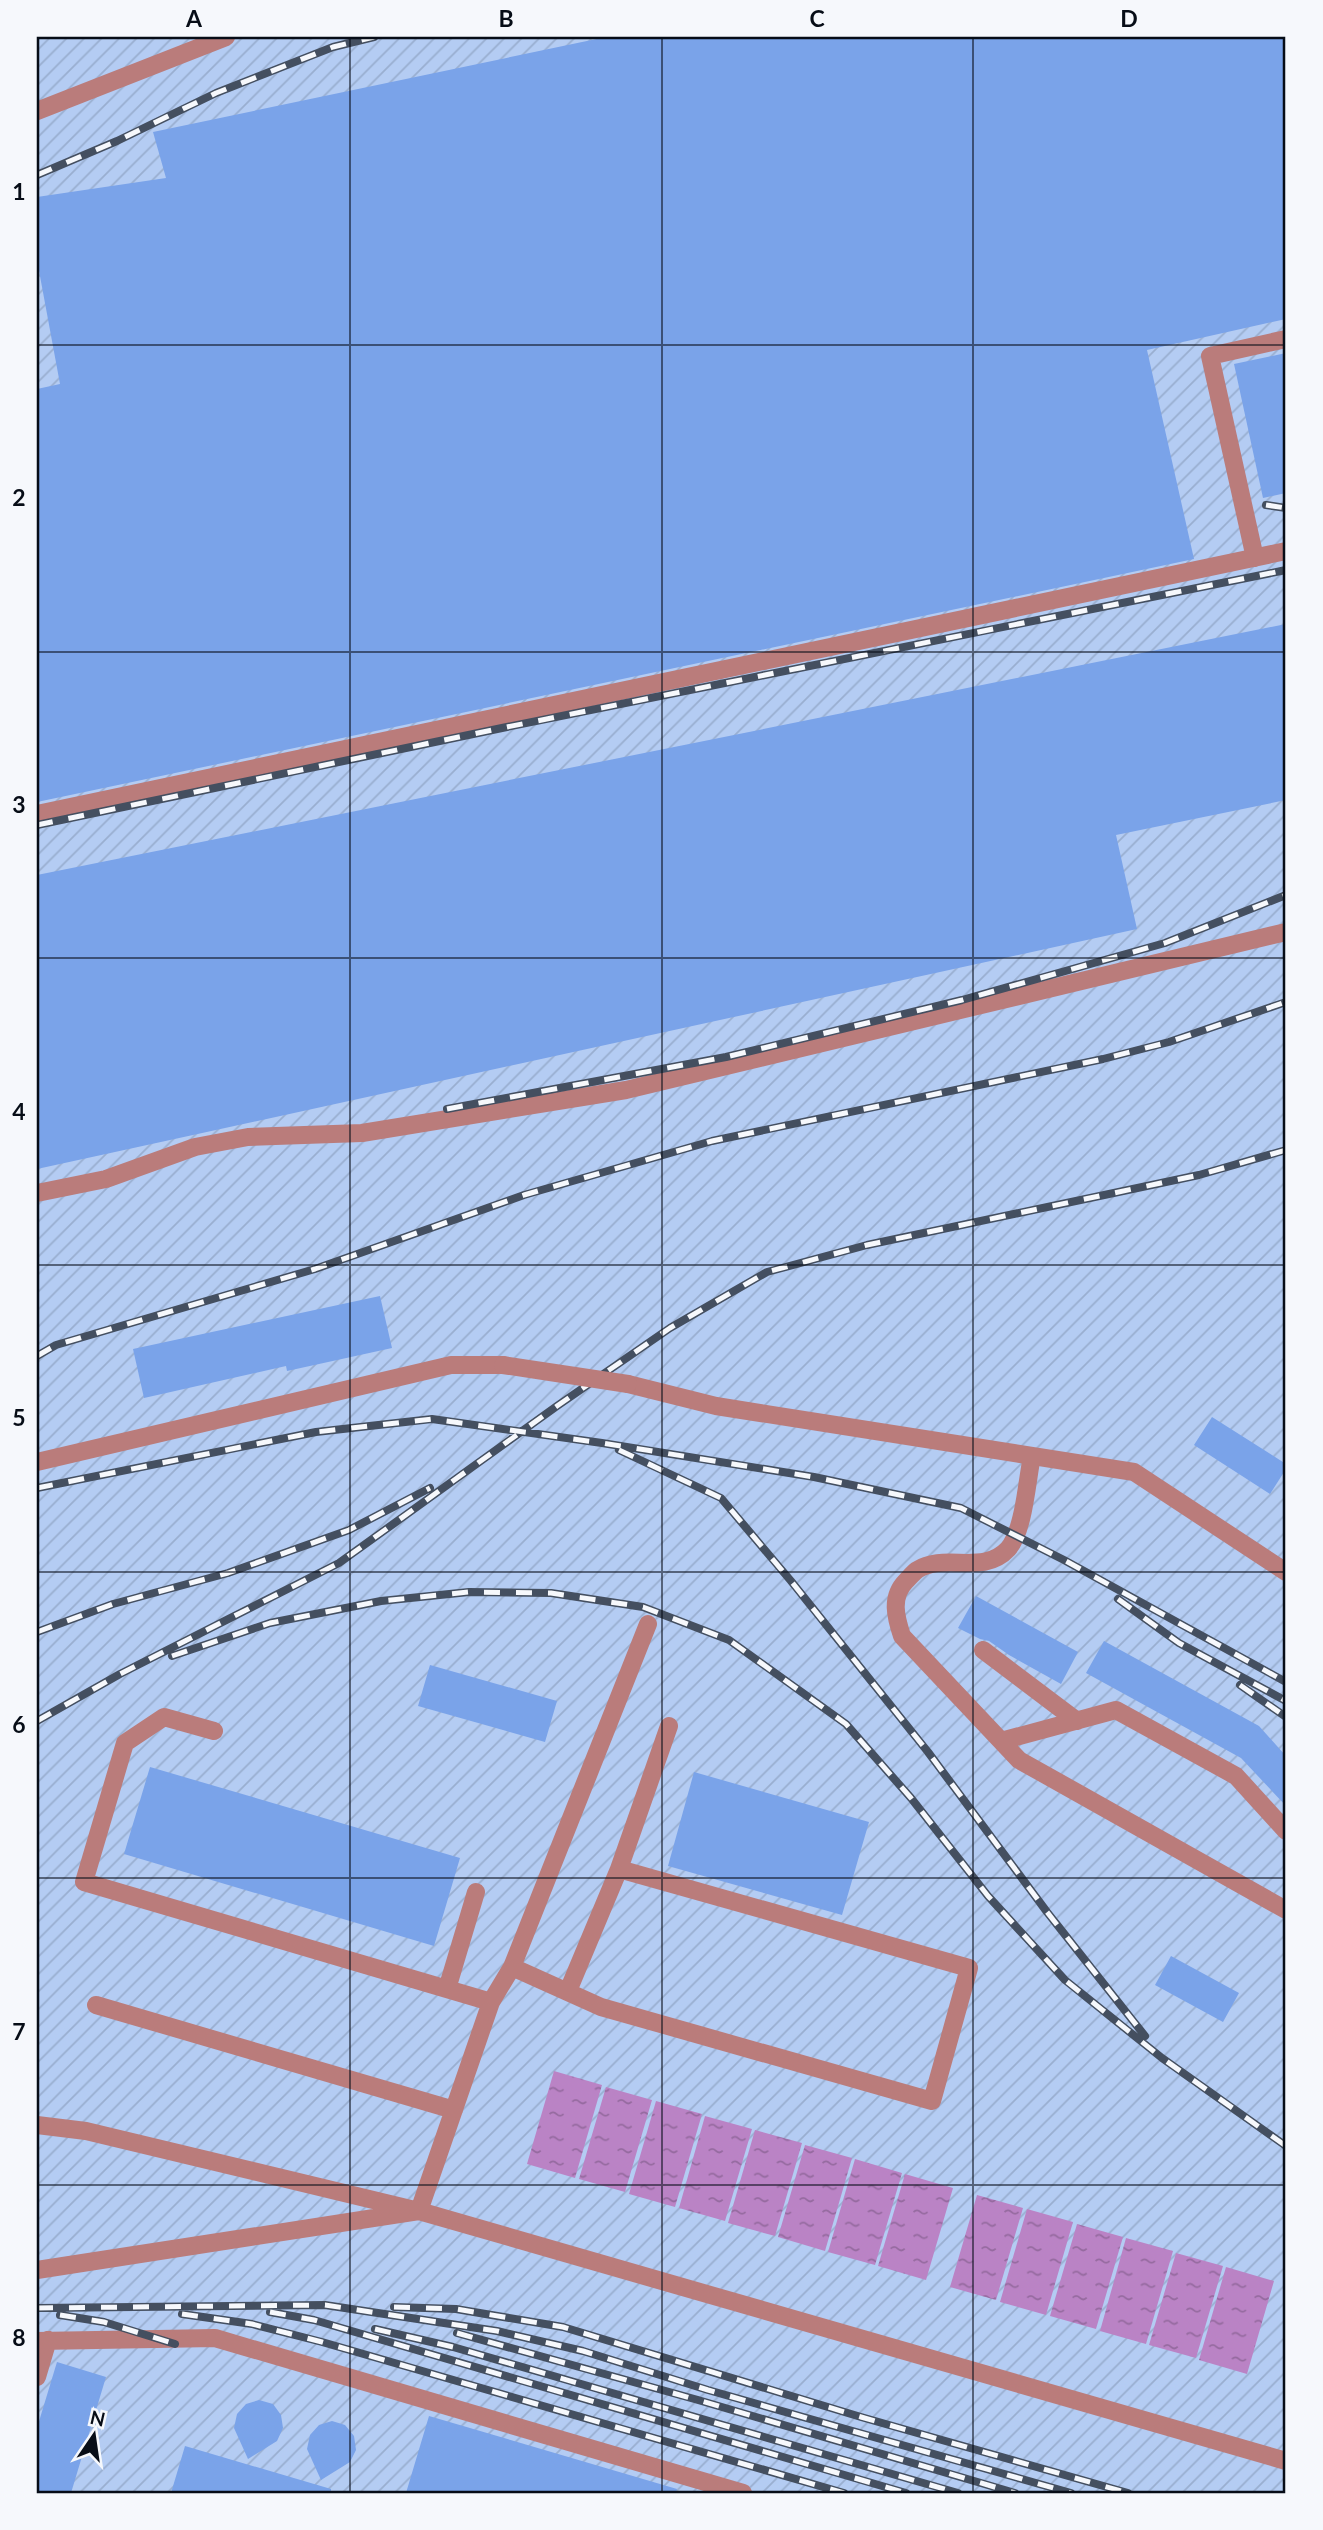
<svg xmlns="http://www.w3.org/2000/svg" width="1323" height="2530" viewBox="0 0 1323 2530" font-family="Lato,sans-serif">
<defs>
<pattern id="industrial-furrows" width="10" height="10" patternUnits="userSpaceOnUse" patternTransform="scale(1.75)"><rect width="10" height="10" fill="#b4ccf3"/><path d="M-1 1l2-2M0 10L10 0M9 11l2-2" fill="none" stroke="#99aed0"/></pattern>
<pattern id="water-ripples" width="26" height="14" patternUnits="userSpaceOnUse" patternTransform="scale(1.75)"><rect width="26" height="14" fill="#ba83c5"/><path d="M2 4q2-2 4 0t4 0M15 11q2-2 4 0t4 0" fill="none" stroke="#956a9f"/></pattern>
</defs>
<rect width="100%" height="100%" fill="#c4d8f9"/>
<path fill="url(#industrial-furrows)" d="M 37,37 L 1286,37 L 1286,2493 L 37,2493 Z"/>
<path fill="url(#water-ripples)" d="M 554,2071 L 602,2085 L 575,2178 L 527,2164 Z
M 606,2087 L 652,2100 L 625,2192 L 579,2179 Z
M 656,2101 L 702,2114 L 675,2207 L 629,2194 Z
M 705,2116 L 752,2129 L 725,2221 L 679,2208 Z
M 755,2130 L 802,2143 L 775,2236 L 728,2223 Z
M 805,2145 L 852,2158 L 825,2251 L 778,2237 Z
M 855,2159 L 902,2173 L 875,2265 L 828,2252 Z
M 905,2174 L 953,2188 L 926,2280 L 878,2266 Z
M 977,2195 L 1023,2208 L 996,2300 L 950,2287 Z
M 1027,2209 L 1073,2222 L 1046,2315 L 1000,2302 Z
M 1077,2224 L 1123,2237 L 1096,2329 L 1050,2316 Z
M 1126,2238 L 1173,2251 L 1146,2344 L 1100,2331 Z
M 1176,2253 L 1223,2266 L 1196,2358 L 1149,2345 Z
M 1226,2267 L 1274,2281 L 1247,2374 L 1199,2360 Z"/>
<path fill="#7aa3e9" d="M 606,37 L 1286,37 L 1286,319 L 1147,350 L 1194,559 L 37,802 L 37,389 L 60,384 L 37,260 L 37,197 L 166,178 L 153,132 Z
M 1286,353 L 1286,493 L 1263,498 L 1234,364 Z
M 1286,624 L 1286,800 L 1116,835 L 1137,929 L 37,1169 L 37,875 Z
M 380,1296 L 392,1348 L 287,1371 L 286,1366 L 144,1398 L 133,1349 Z
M 1212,1417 L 1286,1464 L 1286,1469 L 1270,1494 L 1194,1445 Z
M 976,1596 L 1078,1652 L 1061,1684 L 1009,1655 L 989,1641 L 980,1639 L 958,1628 Z
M 1104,1641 L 1259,1726 L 1286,1756 L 1286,1806 L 1241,1758 L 1086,1673 Z
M 430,1665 L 557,1701 L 545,1742 L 418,1706 Z
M 150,1767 L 460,1858 L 434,1946 L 124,1854 Z
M 694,1772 L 869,1822 L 842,1915 L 668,1866 Z
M 1171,1956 L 1239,1993 L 1223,2022 L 1155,1985 Z
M 57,2362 L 106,2377 L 71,2493 L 37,2493 L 37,2428 Z
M 259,2400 L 273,2404 L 281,2415 L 283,2428 L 277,2441 L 248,2459 L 234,2428 L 237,2414 L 246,2404 Z
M 429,2416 L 677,2489 L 676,2493 L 406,2493 Z
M 332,2421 L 345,2425 L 354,2436 L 356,2450 L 350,2462 L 321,2480 L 307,2449 L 310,2435 L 319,2425 Z
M 185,2446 L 331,2489 L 331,2493 L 171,2493 Z"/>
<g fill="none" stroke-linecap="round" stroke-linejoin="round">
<path stroke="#ba7c7b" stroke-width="18" d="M 37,111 L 226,37
M 1255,558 L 1210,356 L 1286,339
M 37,814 L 1286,551
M 37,1193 L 106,1179 L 195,1147 L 248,1137 L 362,1133 L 626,1090 L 1286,932
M 628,1384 L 716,1406 L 1134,1472 L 1286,1572
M 1032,1456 C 1027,1480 1024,1531 1008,1549 C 983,1576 945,1552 917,1570 C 913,1573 909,1578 906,1581 C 890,1597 896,1618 902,1636 L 1019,1760 L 1286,1910
M 37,1462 L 451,1365 L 503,1365
M 983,1650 L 1077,1721
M 214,1731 L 164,1717 L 125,1743 L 84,1882 L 491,2002
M 1001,1741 L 1116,1710 L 1236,1776 L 1286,1831
M 512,1967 L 601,2007 L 932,2101 L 969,1968 L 619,1869
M 447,1989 L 476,1892
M 568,1991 L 619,1869 L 669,1726
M 96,2005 L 454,2110
M 37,2125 L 86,2131 L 419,2211 L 1286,2461
M 37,2270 L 419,2211 L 491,2002 L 512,1967 L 648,1624
M 37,2341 L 215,2338 L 743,2493
M 37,2377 L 48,2340"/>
<defs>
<path id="rail" d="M 37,175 L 117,141 L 216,93 L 333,47 L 374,37
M 1266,505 L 1286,508
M 37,825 L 502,728 L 1286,570
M 447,1109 L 726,1057 L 962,1000 L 1165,943 L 1286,895
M 37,1356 L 56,1345 L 315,1269 L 524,1195 L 712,1141 L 1103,1059 L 1169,1042 L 1286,1002
M 619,1450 L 721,1498 L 791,1581 L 928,1752 L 1047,1912 L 1145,2036
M 37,1488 L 316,1432 L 432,1419 L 602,1443 L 814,1477 L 961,1508 L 1064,1560 L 1286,1682
M 1118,1599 L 1179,1643 L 1286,1701
M 37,1632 L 113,1604 L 228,1573 L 349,1530 L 430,1488
M 172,1656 L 270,1623 L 381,1601 L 469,1592 L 551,1593 L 643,1607 L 729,1640 L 846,1724 L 911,1798 L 988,1896 L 1065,1980 L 1162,2058 L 1286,2146
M 1240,1685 L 1286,1717
M 37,1721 L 120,1674 L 339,1563 L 557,1406 L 670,1328 L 767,1272 L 867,1245 L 1199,1175 L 1286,1150
M 394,2307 L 456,2309 L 563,2327 L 861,2417 L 1128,2493
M 37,2308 L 325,2305 L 497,2331 L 583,2351 L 708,2390 L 1071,2493
M 270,2312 L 314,2320 L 906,2493
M 182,2314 L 252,2324 L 322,2342 L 844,2493
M 60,2315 L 104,2322 L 175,2344
M 375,2329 L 453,2347 L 958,2493
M 457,2333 L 698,2400 L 1015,2493"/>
</defs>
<use href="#rail" stroke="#444f60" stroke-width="8"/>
<use href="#rail" stroke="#f6f8fc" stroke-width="5" stroke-dasharray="16" stroke-linecap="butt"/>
<path stroke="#ba7c7b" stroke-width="18" d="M 503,1365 L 628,1384"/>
</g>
<path fill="none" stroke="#070d17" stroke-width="2" stroke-opacity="0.55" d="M 350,37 L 350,2493M 662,37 L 662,2493M 973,37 L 973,2493M 37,345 L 1286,345M 37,652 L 1286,652M 37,958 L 1286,958M 37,1265 L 1286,1265M 37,1572 L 1286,1572M 37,1878 L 1286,1878M 37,2185 L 1286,2185"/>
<rect width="1323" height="2530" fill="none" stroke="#f6f8fc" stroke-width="77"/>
<g transform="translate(94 2435) rotate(13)" stroke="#f6f8fc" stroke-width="5" paint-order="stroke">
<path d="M0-5L12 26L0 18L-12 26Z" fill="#070d17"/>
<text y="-10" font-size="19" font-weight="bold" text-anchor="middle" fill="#070d17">N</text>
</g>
<rect x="38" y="38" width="1246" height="2454" fill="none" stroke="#070d17" stroke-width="2.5"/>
<g font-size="23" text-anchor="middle" font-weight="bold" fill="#070d17">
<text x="194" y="27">A</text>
<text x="506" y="27">B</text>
<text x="817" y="27">C</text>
<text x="1129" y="27">D</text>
<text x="19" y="200">1</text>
<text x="19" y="506">2</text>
<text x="19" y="813">3</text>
<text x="19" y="1120">4</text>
<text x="19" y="1426">5</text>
<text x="19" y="1733">6</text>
<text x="19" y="2040">7</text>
<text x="19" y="2346">8</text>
</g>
</svg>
